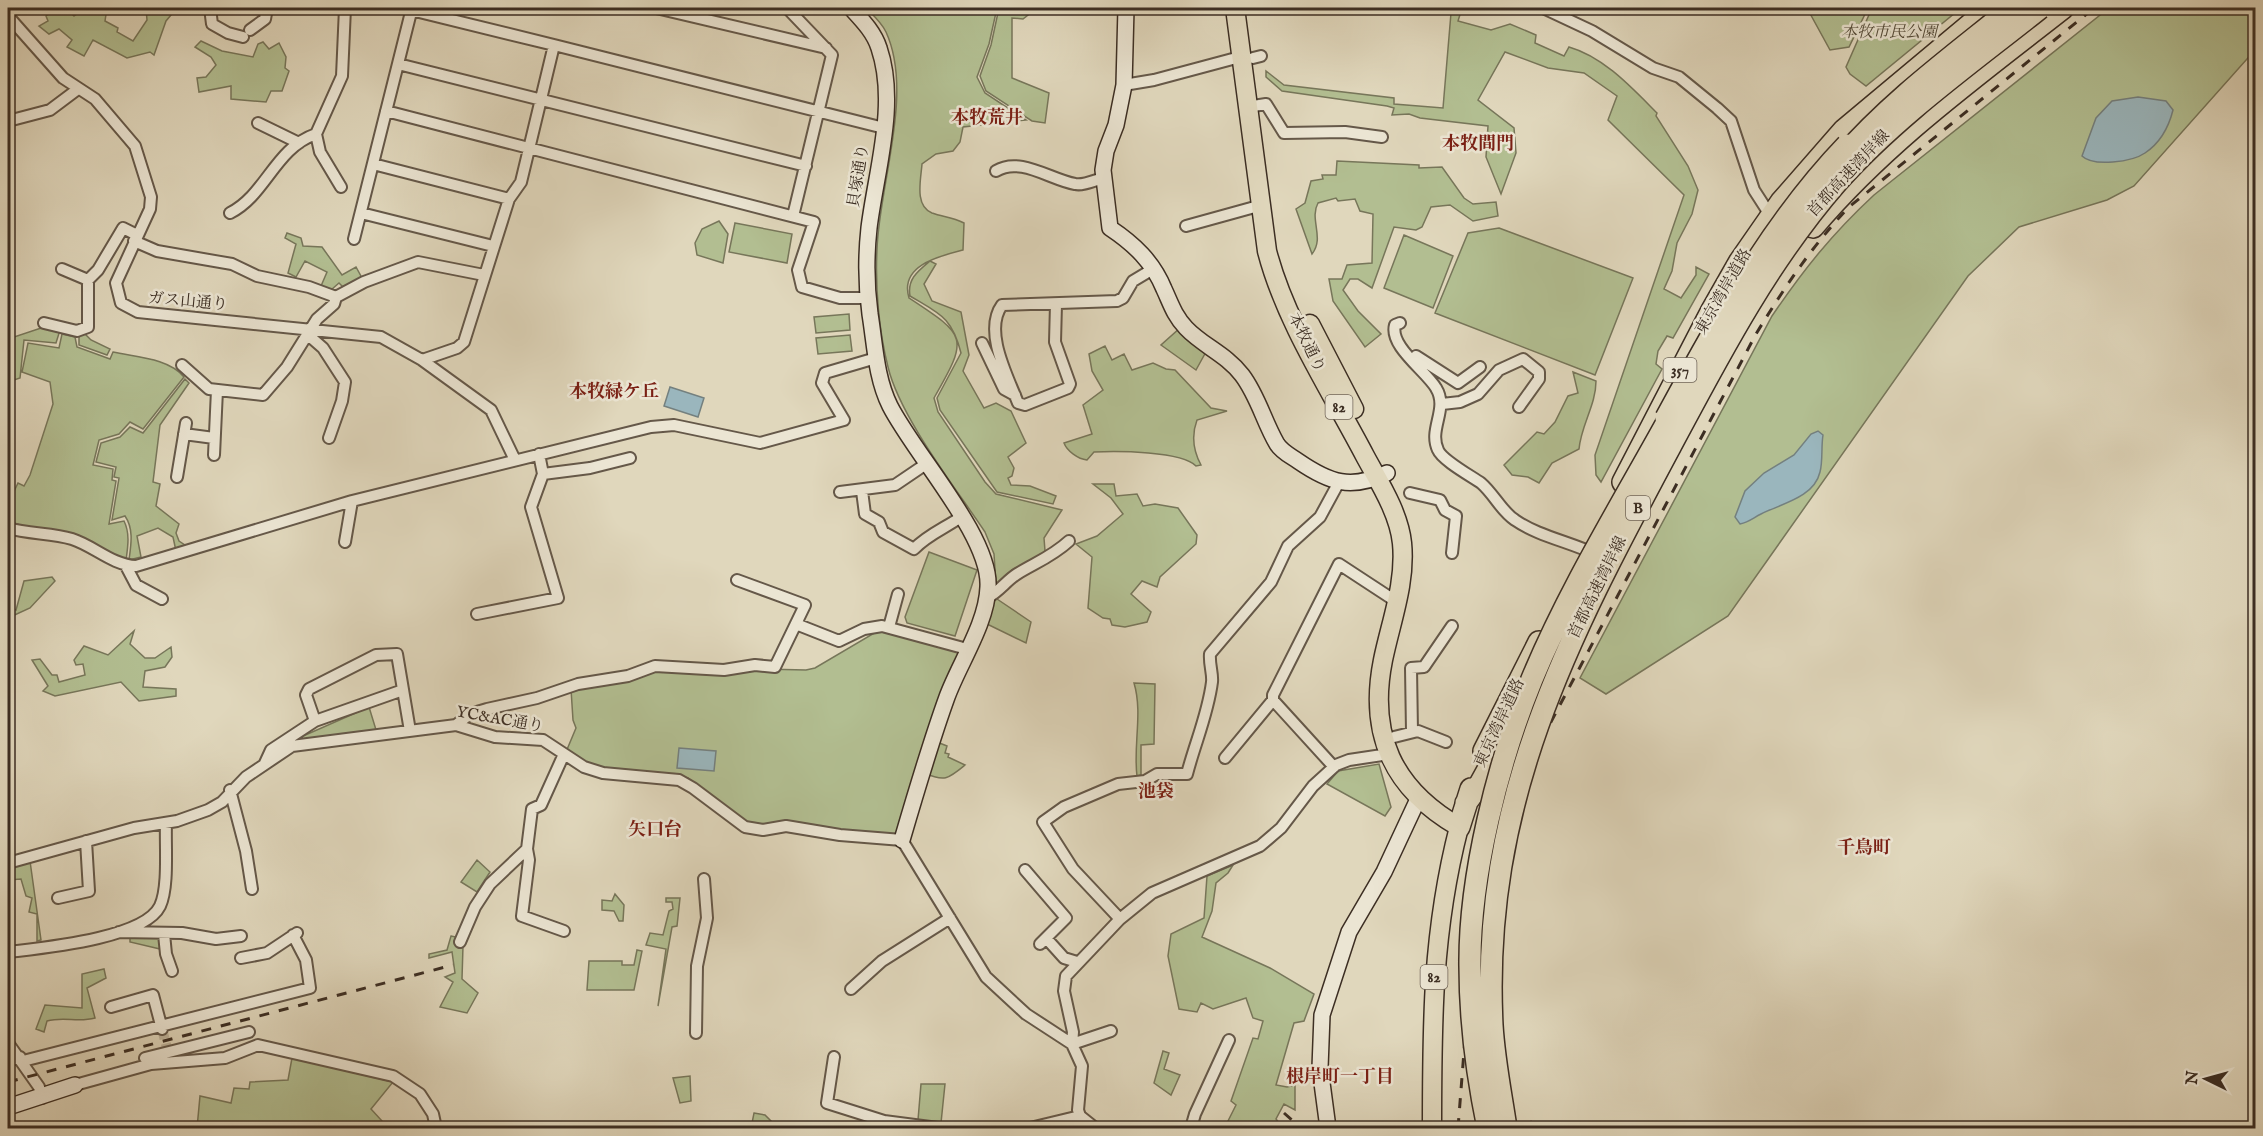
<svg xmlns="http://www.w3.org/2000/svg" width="2263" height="1136" viewBox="0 0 2263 1136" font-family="'IM FELL English','Noto Serif JP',serif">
<rect width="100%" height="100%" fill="#e0d7bc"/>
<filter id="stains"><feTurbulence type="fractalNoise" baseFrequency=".00333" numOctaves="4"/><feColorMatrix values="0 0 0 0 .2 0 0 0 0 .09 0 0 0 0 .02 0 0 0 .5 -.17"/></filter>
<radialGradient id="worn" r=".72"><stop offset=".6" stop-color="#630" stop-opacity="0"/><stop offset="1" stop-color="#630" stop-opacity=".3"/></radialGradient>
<path fill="#b2be91" stroke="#77765a" stroke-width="1.5" d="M 57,8 L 66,8 L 74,16 L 86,8 L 107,8 L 105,21 L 118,28 L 117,32 L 133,41 L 147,20 L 146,8 L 177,8 L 166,21 L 154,55 L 150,52 L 127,58 L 93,40 L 84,56 L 67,47 L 72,40 L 59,29 L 49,34 L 39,26 L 48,21 L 46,16 Z
M 866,8 L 997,8 L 989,44 L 977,77 L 985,93 L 1026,120 L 963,127 L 960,142 L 953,151 L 936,154 L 922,164 C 921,179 914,206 932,213 C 943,217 952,217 964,223 L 963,250 C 940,256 899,265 909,298 C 967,336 969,337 934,398 L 938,412 L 985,482 L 996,494 L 1062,510 L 1044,538 L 1045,551 L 1039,557 L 1012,570 L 996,585 L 994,554 L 985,532 C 955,487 900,417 888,367 C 879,331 875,287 877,249 C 879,185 914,93 886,32 C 882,23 873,15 866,8 Z
M 999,8 L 1037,8 L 1023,19 L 1012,18 L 1012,78 L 1049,93 L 1045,123 L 1032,121 L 986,91 L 980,76 L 991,45 Z
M 1432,8 L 1462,8 L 1458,21 L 1491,30 L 1510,24 L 1536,35 L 1535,43 L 1564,56 L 1569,47 C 1604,57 1632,88 1657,113 L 1656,116 L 1688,166 L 1698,190 L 1692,214 L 1677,243 L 1672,271 L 1664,289 L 1681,298 L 1696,275 L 1696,267 L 1709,274 L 1673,338 L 1667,336 L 1658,351 L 1656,364 L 1662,369 L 1601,482 L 1596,475 L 1595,455 L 1684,195 L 1608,120 L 1617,96 L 1584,73 L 1548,68 L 1505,52 L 1478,100 L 1514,128 L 1516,153 L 1501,194 L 1486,157 L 1488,126 L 1420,118 L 1409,114 L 1392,115 L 1394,108 L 1387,106 L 1282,91 L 1266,77 L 1266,71 L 1284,85 L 1394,98 L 1394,104 L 1443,108 L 1451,13 L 1431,10 Z
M 1807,8 L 1868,8 L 1849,47 L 1830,50 Z
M 1872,8 L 1961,8 L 1866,86 L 1850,74 L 1846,67 Z
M 2109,8 L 2255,8 L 2255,50 L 2134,186 L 2107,200 L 2019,227 L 1968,276 L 1728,616 L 1606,694 L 1580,678 L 1772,316 C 1804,269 1832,234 1874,195 Z
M 201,41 L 222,51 L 253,57 L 258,44 L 263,42 L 269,49 L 279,43 L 286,57 L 285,68 L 289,71 L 282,91 L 271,91 L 266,102 L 231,99 L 231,86 L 199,92 L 197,78 L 206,77 L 216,65 L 211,57 L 195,47 Z
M 1337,161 L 1419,165 L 1419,168 L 1442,167 L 1464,198 L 1473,204 L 1496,202 L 1498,216 L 1473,221 L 1450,205 L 1431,207 L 1422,227 L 1416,230 L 1394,227 L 1372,288 L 1358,279 L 1350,279 L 1343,290 L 1358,311 L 1381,334 L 1365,347 L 1333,301 L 1329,279 L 1342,279 L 1347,265 L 1372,263 L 1373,214 L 1360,211 L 1355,199 L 1338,201 L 1336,198 L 1318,203 C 1309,219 1325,238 1312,254 L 1296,209 L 1305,203 L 1311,181 L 1323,179 L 1322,175 L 1336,175 Z
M 719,221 L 728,234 L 723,263 L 697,255 L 695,243 L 702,229 Z
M 735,223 L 792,234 L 787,263 L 729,252 Z
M 1499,228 L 1633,278 L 1595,375 L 1435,313 L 1468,233 Z
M 287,233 L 301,238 L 303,246 L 322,247 L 342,275 L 356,267 L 362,278 L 344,288 L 339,283 L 331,290 L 321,286 L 327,272 L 305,261 L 296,277 L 288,273 L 296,244 L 285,238 Z
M 1404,235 L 1453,256 L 1433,308 L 1384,288 Z
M 930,261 L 936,264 L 924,284 L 932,301 L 961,312 L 969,355 L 963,371 L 984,408 L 996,403 L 1011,411 L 1026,443 L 1008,457 L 1014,468 L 1012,476 L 1008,478 L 1011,485 L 1030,486 L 1056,496 L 1053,504 L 997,492 L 940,410 L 937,398 L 961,353 C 952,317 940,314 910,296 C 907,279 918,271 930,261 Z
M 849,314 L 850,330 L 816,333 L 814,317 Z
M 44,327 L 60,330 L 56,343 L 24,340 L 20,378 L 8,382 L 8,339 Z
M 1180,328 L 1207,350 L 1196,370 L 1161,345 Z
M 83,332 L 91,340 L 110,349 L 107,355 L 79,345 L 79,335 Z
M 62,334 L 75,337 L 77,347 L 110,359 L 113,352 C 135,357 169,358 184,377 L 143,429 L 130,422 L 119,434 L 99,440 L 93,465 L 113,469 L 112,480 L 116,481 L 109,524 L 124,521 C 130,533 128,546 126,560 L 8,521 L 9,502 L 18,483 L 24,486 L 30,475 L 53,404 L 50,382 L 22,372 L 28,343 L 59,348 Z
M 850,335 L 852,351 L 818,354 L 816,338 Z
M 1105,346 L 1112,360 L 1124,354 L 1132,370 L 1153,363 L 1166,369 L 1175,370 L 1211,408 L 1227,411 L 1197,420 C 1191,436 1193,450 1201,465 L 1196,466 C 1182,451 1117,451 1094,452 L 1087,460 C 1078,459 1067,451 1064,443 L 1092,434 L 1083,405 L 1103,390 L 1092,371 L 1089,354 Z
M 1573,372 L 1596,381 C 1596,405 1581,425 1579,449 L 1552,463 L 1539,483 L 1528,477 L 1512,475 L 1504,465 L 1537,432 L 1544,434 L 1555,422 L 1568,396 L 1578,393 Z
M 185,379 L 189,383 L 160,425 L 153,482 L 160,484 L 156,506 L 179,524 L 176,533 L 179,541 L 188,547 L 176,551 L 173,537 L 158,528 L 137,536 L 141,557 L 129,560 C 131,545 134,529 125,516 L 112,520 L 119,478 L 114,477 L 116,467 L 96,462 L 101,443 L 120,437 L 130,427 L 143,433 Z
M 1093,484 L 1114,484 L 1116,496 L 1137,494 L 1143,506 L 1155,504 L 1178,508 L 1197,535 L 1196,544 L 1160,577 L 1157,587 L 1142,581 L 1131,594 L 1151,612 L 1147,622 L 1125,627 L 1112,625 L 1110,619 L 1103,618 L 1088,608 L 1092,557 L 1076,544 L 1097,536 L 1123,514 L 1111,498 Z
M 929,552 L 977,570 L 955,636 L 907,623 L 905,617 Z
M 52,577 L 55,581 L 30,608 L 8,618 L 8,607 L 16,610 L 24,581 Z
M 997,599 L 1031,622 L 1026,643 L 985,623 L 990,600 Z
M 881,629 L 954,648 L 959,653 L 896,836 L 748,825 L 688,778 L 673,774 L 660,775 L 599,769 L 566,752 L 576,728 L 573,720 L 571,689 L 660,667 L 806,670 L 815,668 Z
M 134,631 L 130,644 L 145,658 L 155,658 L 171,647 L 172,657 L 165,667 L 145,671 L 143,687 L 176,689 L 176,696 L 139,701 L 121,682 L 55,696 L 43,691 L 48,686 L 32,660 L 40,659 L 52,675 L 57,675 L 59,682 L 85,675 L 83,664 L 76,665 L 74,660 L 84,646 L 108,655 Z
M 1134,683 L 1155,684 L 1154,744 L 1141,745 L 1141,775 L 1137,776 C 1133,745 1143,713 1134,683 Z
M 369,707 L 377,733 L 296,742 L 294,740 Z
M 937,742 L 947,746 L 945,753 L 949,754 L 948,757 L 965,765 C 948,779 945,782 924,773 Z
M 1379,764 L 1391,807 L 1385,816 L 1327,784 L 1338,771 Z
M 477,860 L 490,872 L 477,892 L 461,882 Z
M 30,861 L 41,940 L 37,941 L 37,914 L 29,912 L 32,898 L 26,896 L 21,879 L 8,880 L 8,867 Z
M 1233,865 L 1228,873 L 1216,883 L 1212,911 L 1202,937 L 1270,968 L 1314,994 L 1304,1021 L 1294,1023 L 1276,1085 L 1287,1087 L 1295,1085 L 1295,1110 L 1284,1104 L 1276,1119 L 1283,1128 L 1225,1127 L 1236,1105 L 1231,1101 L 1253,1038 L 1258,1039 L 1263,1021 L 1253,1018 L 1246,998 L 1213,1009 L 1201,1003 L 1197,1012 L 1179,1009 L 1168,956 L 1171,934 L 1204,918 L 1207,876 Z
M 615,894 L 624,905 L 623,921 L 619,921 L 614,911 L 602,910 L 602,900 L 612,901 Z
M 666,898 L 680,898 L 677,926 L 672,927 L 658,1006 L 666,949 L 646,945 L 650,933 L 663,935 L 669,911 L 673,909 L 672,902 L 666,902 Z
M 130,936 L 160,937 L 160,949 L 130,942 Z
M 451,936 L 456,937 L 456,944 L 463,946 L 462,979 L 478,993 L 467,1013 L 440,1007 L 453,982 L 445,977 L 455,973 L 452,952 L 429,958 L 429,954 L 447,950 Z
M 637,950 L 642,951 L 634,990 L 587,990 L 589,961 L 622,961 L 622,965 L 634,965 Z
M 104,969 L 106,978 L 87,988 L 95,1018 C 77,1023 65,1016 47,1021 L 44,1032 L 36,1029 L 45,1005 L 82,1008 L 82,974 Z
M 1163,1051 L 1169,1053 L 1164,1069 L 1180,1075 L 1171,1095 L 1154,1083 Z
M 292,1058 L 393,1082 L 371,1109 L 382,1121 L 378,1123 L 380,1128 L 197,1128 L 200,1096 L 231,1103 L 234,1088 L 249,1089 L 250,1082 L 288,1080 Z
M 690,1076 L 691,1101 L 680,1103 L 673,1078 Z
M 921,1084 L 945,1084 L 941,1123 L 918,1120 Z
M 754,1113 L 765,1115 L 778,1128 L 751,1128 Z"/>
<path fill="#9ab6bd" stroke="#74807f" stroke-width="1.5" d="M 2138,97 L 2166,101 L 2173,110 C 2169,126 2160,143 2145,153 C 2132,162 2093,167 2082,156 L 2096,118 L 2112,101 Z
M 670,387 L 704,398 L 698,417 L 664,406 Z
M 1818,431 L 1823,435 C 1821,447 1823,461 1820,472 C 1814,498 1780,504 1761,514 C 1753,518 1749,522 1740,524 L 1735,517 L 1745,491 L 1764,473 L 1794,455 L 1811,434 Z
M 679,748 L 716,751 L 714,771 L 677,768 Z"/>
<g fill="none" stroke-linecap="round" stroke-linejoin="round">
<path stroke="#bfb59d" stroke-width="10" stroke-dasharray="10 5" stroke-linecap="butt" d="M 162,1029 L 167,1048"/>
<defs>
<path id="street" d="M 210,8 L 212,24 L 228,33 L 243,37
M 656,8 L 826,48
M 787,8 L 832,55 L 793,216
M 1543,8 L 1592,31 L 1653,68 L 1679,77 L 1717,108 L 1731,121 L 1754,190 L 1772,218
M 411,10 L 554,45
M 8,16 L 63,78 L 95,99 L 135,146 L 151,197 L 150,209 L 116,283 L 121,303 L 138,312 L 381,337 L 422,360 L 491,410 L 515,460
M 250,30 L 265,19 L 267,8
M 1253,58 L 1261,56
M 398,64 L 806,166
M 1124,85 L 1154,80 L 1240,57
M 1247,107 L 1266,104 L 1284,133 L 1345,132 L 1382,137
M 386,111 L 814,222 L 798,270 L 802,287 L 840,298 L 868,298
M 8,121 L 50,110 L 78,89
M 258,123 L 299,143
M 373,164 L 509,199
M 996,171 C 1020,156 1051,180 1075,184 C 1083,186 1095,180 1103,178
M 341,187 L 320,152 L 316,134 L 342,76 L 345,8
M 230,213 C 266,195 275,148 316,134
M 361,213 L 493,246
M 1186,226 L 1262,205
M 354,239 L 412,8
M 134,241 L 157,251 L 232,264 L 257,276 L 309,287 L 336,297 L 334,304 L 317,319 L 287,367 L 263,395 L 209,389 L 182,365
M 62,269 L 88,280 L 98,270 L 123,228 L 137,235
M 336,297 L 364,282 L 418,262 L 484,275
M 1056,304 L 1055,342 L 1070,384 L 1068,388 L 1025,405 L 1018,403 C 1008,377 983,331 1002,305 L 1117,301 L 1123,298 L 1133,281 L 1153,269
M 44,323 L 77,331 L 88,327 L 88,280
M 1400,323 L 1395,325 C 1389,346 1426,371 1436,388 C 1449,409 1428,429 1438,450 C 1442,460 1471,476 1481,483 C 1494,494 1501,511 1515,520 C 1538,536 1570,542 1595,554
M 307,334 L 323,348 L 345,382 L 342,401 L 329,438
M 982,343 L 1004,389 L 1015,395
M 1416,356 L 1458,383 L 1480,367
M 422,360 L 457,348 L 464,342 L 509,199 L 521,182 L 554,45 L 884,128
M 1442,404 L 1460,402 L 1478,394 L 1499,370 L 1523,359 L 1539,372 L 1539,379 L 1519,407
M 184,434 L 214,438
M 214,455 L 217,390
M 543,474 L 590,468 L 630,458
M 177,477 L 186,423
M 862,491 L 865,514 L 879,522 L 883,532 L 914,549 C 927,535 945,528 961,517
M 840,492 L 895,485 L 926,464
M 1410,493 L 1440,500 L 1445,510 L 1456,516 L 1452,553
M 8,528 C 28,534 52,533 72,539 C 94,546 112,565 136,566 L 352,501 L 651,427 L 674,425 L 760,443 L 844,420 L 822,383 L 825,373 L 876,358
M 345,542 L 352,501
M 126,566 L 136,585 L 162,599
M 987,598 C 999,592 1006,581 1017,574 C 1035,563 1053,556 1069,541
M 477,614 L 558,598 L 531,507 L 543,474 L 539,454
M 796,624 L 839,641 L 864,629 L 882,626 L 967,649
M 889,627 L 898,594
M 1273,700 L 1334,767
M 315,721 L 306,695 L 309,689 L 376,655 L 397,654 L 410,731
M 456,725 L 470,714 L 487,709 L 537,698 L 578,684 L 628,676 L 655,666 L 724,670 L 755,665 L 775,667 L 805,605 L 737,580
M 1412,732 L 1411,668 L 1424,667 L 1452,626
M 1394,737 L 1418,731 L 1446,742
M 1225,758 L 1273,700 L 1273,695 L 1339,564 L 1397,602
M 265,763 L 271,750 L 315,721 L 403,690
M 230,790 L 246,851 L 252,889
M 527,849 L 529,860 L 522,916 L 564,931
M 8,863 L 134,828 L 177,821 L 208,810 L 222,802 L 246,777 L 292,746 L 456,725 L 495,737 L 543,740 L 584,767 L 603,773 L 679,780 L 693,788 L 745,827 L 763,830 L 786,826 L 840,835 L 902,840 L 986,977 L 1026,1014 L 1072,1044 L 1082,1066 L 1078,1110 L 1080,1116 L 1095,1128
M 1025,870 L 1066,918 L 1040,944
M 58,898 L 89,891 L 86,841
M 1120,919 L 1073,869 L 1043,822 L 1064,807 L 1118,784 L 1145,781 L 1157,774 L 1187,774 C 1195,743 1208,714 1212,682 C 1213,674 1209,664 1210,654 L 1271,582 L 1288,546 L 1320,517 L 1339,482
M 119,932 L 182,933 L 216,939 L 241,936
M 164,934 L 166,954 L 172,971
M 1046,938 L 1064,958 L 1077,962
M 460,942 L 475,907 L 490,884 L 527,849 L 532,809 L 541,805 L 564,754
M 8,952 C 41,948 144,939 160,906 C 169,887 165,845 166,823
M 241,958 L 267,953 L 297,933
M 851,989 L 882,961 L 950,918
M 111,1007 L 153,995 L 162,1029
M 696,1033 L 697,966 L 707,918 L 704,879
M 8,1043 L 39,1087 L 42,1098
M 1072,1044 L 1073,1032 L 1064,991 L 1066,976 L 1120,919 L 1152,893 L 1260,846 L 1281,828 L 1313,786 L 1336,765 L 1349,760 L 1389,754
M 1072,1044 L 1111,1031
M 834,1057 L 827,1103 L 884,1121 L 938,1128
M 145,1058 L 249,1032
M 8,1060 L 20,1057
M 23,1061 L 310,988 L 306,960 L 293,935
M 75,1085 L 151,1064 L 225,1058 L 258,1045 L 393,1076 L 420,1094 L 433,1114 L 436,1128
M 1030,1128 L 1080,1116
M 1191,1128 L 1195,1114 L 1229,1040"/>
<path id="secondary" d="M 851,8 C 862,20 874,32 879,48 C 898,104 876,171 869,228 C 866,256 866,285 870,314 C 875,345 876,378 890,406 C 915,455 991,537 988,587 C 987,623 959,664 947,697 C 930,744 916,792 902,840
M 1126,8 L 1124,85 L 1116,125 L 1106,151 L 1103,170 L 1110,228 C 1134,244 1153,262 1164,289 C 1171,304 1174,315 1186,328 C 1203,346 1226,354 1242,375 C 1258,396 1264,422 1277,444 C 1282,452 1291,456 1298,461 C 1330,483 1351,490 1387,473
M 8,1107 L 75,1085
M 1328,1128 L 1320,1068 L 1322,1015 L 1349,932 L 1384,872 L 1419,797"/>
<path id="primary" d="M 1235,8 L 1267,251 C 1285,321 1331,391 1365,456 C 1379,482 1399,513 1402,543 C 1406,583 1391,621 1383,660 C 1368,735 1393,789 1459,827 C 1432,932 1432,1022 1432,1128
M 1310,324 L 1354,409"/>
<path id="highway" d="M 1813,227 C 1885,142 1975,77 2063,8
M 1623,482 L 1711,312 L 1740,261 L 1781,202 L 1844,130 L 1990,8
M 1484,751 L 1539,642
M 1466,803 L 1480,784 L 1506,737
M 1459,827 L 1471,789"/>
</defs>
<use href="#street" stroke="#655849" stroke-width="14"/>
<use href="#secondary" stroke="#3c2e23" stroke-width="18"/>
<use href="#primary" stroke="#3c2e23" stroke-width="21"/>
<use href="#highway" stroke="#3c2e23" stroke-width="24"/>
<use href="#street" stroke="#ebe5d3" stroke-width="10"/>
<use href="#secondary" stroke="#ebe5d3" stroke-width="15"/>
<use href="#primary" stroke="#e0d7bc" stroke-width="18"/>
<use href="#highway" stroke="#e0d7bc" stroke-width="21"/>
<path stroke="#3c2e23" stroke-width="3" stroke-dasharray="10 10" stroke-linecap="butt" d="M 8,1082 L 453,965
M 1284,1113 L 1301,1128
M 1530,1121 L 1532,1128
M 1547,1127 L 1547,1128
M 1458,1128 L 1470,975 L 1484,894 L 1501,838 L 1543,737 L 1756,334 C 1784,288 1812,246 1849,207 L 2094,8"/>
<defs>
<path id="highway-bridge" d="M 1841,159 C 1891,101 1953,56 2012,8
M 1666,418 C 1718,322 1771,224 1847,145
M 1488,1128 C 1477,1075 1470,1021 1470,966 C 1469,877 1498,762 1532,679 C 1571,585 1627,496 1676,406
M 1506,1128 C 1501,1094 1494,1060 1492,1025 C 1481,800 1568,638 1670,447 C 1719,355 1768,261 1837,182 C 1896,116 1971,63 2040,8"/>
</defs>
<use href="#highway-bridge" stroke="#3c2e23" stroke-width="24" stroke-linecap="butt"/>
<use href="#highway-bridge" stroke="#e0d7bc" stroke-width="21"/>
</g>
<g text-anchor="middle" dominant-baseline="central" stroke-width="5" stroke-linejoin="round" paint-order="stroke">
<g fill="#ebe5d3" stroke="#706558" stroke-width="1.5">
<rect x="1663.5" y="358" width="33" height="24" rx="4.5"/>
<rect x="1325.5" y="395" width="27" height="24" rx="4.5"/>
<rect x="1626" y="496" width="24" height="24" rx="4.5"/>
<rect x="1420.5" y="965" width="27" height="24" rx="4.5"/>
</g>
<g font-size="15" font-weight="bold" fill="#3c2e23">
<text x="1680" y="370">357</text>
<text x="1339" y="407">82</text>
<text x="1638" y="508">B</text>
<text x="1434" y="977">82</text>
</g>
<g font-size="16" font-style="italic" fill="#544b39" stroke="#ebe5d3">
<text x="1889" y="33">本牧市民公園</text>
</g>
<g font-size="16" fill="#3c2e23" stroke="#ebe5d3">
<text transform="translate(1849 174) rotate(-47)">首都高速湾岸線</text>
<text transform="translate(859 176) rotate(-81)">貝塚通り</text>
<text transform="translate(1724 292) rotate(-60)">東京湾岸道路</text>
<text transform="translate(188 302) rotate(5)">ガス山通り</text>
<text transform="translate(1306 343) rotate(64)">本牧通り</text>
<text transform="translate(1598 588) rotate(-64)">首都高速湾岸線</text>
<text transform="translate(500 720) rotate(10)">YC&amp;AC通り</text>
<text transform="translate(1500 723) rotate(-65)">東京湾岸道路</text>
</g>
<g font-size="18" font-weight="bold" fill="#7a1f14" stroke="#ebe5d3">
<text x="987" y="118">本牧荒井</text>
<text x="1478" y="144">本牧間門</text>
<text x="614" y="392">本牧緑ケ丘</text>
<text x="1156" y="792">池袋</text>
<text x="655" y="830">矢口台</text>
<text x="1864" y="848">千鳥町</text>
<text x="1340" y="1077">根岸町一丁目</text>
</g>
</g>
<rect width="2263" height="1136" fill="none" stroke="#e0d7bc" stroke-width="30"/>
<rect x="9" y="9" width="2245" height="1118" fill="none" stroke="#3c2e23" stroke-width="3"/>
<rect x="15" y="15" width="2233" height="1106" fill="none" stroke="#3c2e23" stroke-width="1.5"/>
<g transform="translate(2206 1079) rotate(275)" stroke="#ebe5d3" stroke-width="4.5" paint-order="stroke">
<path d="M0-4.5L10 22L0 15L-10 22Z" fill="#3c2e23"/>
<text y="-9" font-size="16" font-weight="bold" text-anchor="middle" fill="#3c2e23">N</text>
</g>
<rect width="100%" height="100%" filter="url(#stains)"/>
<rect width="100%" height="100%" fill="url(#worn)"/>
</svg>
